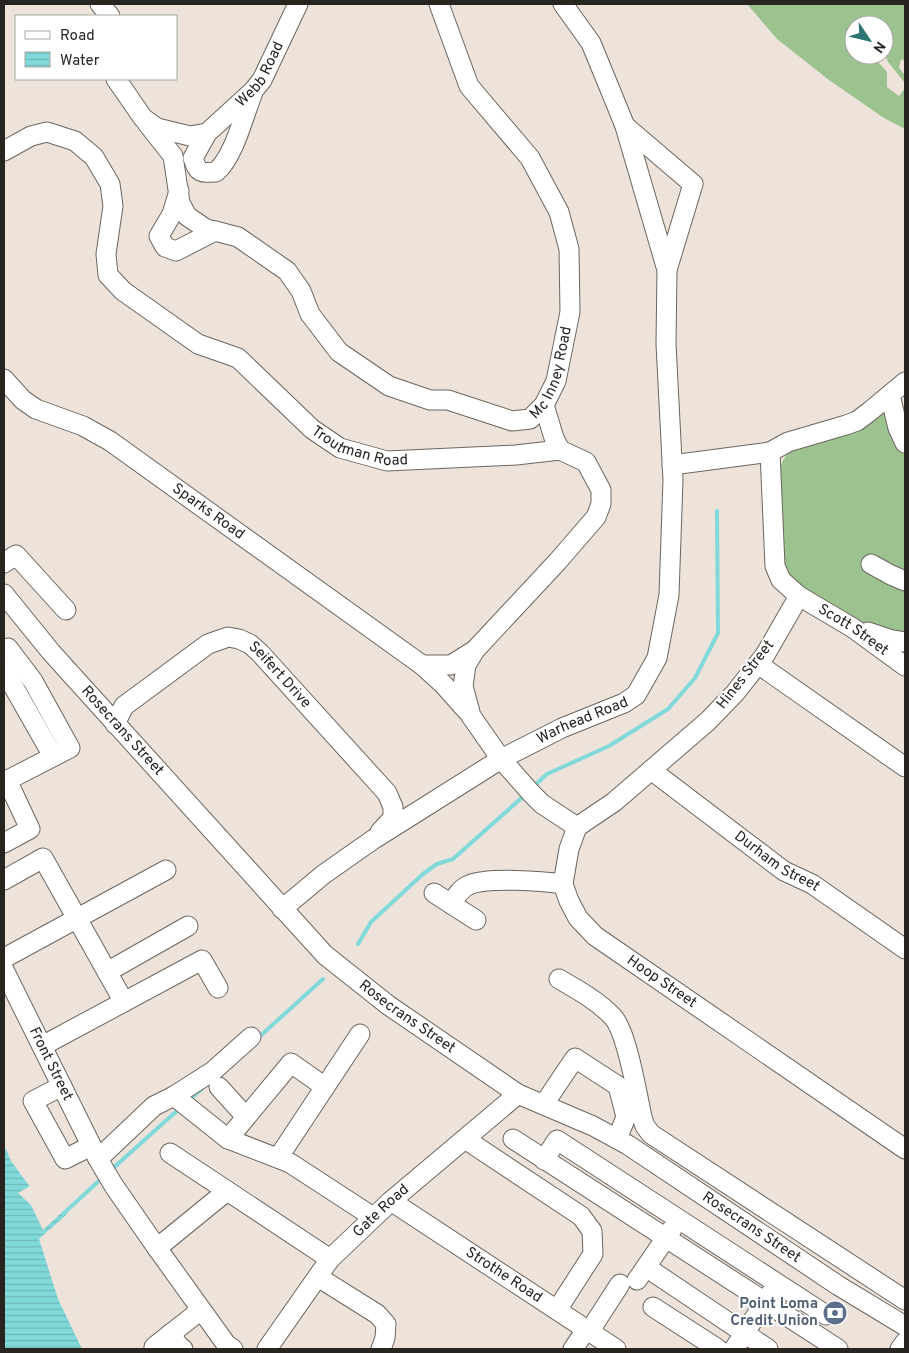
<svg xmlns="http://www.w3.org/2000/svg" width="909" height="1353" viewBox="0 0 909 1353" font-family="Overpass,sans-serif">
<defs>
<pattern id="water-rules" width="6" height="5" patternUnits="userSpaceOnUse" patternTransform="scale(1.25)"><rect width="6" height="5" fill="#81d9d9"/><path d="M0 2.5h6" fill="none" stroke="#6fbaba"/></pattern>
</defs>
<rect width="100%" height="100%" fill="#ede3db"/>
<path fill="#9bc28f" d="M 747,4 L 905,4 L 905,61 L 901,59 L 899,68 L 905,75 L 905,83 L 888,62 L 884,52 L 884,25 L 854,25 L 854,55 L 872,55 L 887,72 L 887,87 L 899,96 L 905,88 L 905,129 L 884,118 L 829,80 L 777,39 Z
M 884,410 L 905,453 L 905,636 C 867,627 829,611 800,585 C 796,581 789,577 786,572 C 777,559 779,517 779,501 C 778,478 776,461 796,446 Z"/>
<path fill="url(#water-rules)" d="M 4,1145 L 11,1161 L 36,1195 L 52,1221 L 65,1210 L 67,1214 L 46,1233 L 94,1349 L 4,1349 Z"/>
<path fill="#ede3db" d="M 32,1185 L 52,1218 L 56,1214 L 58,1216 L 43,1230 L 31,1205 L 18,1193 Z
M 50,1229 L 51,1231 L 49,1234 L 79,1312 L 97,1349 L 82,1349 L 58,1299 L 39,1239 Z"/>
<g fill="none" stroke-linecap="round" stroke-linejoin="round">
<path stroke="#81d9d9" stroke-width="4" d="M 533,787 L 547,774 L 609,746 L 668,709 L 695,678 L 718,633 L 717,511
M 358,944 L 371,922 L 423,874 L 437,864 L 453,859 L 526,794
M 258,1038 L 323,979
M 189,1100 L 203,1088
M 111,1170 L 180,1108
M 63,1214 L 102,1178"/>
<defs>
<g id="minor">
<path d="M 100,4 L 110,16"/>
<path id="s1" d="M 116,79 L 143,118 L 157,128 L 190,136 L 207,133 L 253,91 L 262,80 L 298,4"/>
<path d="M 147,123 L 173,156 L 180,203 L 187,216 L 206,229 L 215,231"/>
<path d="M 625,126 L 693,184 L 667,270"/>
<path d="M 207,133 L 193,158 C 198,173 200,173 216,172 C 234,156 243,118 252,95"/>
<path id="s2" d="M 4,151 L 31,136 L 47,132 L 75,141 L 94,157 L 110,184 L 113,206 L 106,254 L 108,275 L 123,291 L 198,344 L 238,358 L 312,429 L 340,448 L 387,461 L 516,455 L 560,450 L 586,462 L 601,490 L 601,504 L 596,517 L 558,561 L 475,650 L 466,665 L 463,686 L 471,716 L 501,759 L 531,793 L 542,804 L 577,827"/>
<path id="s3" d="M 179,191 L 172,214 L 159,236 L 165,247 L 176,251 L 215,231 L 238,237 L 287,271 L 301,291 L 310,314 L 339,352 L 389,386 L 430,400 L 448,400 L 512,421 L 530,419 L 544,405 L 556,381 L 570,312 L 569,249 L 559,212 L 530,158 L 469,86 L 439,4"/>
<path id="s4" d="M 4,379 L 23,400 L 36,409 L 83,426 L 110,441 L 422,665 L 451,665 L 475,650"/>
<path id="s5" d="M 905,382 L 869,412 L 857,421 L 846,425 L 788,442 L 770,452 L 775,566 L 781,580 L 799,596 L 853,628 L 905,666"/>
<path d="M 890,395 L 898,428 L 905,443"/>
<path d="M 544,405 L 554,438 L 560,450"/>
<path d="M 672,465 L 770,452"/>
<path d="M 4,563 L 16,555 L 66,610"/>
<path d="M 871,564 L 891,575 L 905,581"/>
<path id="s6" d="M 4,594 L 51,652 L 325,955 L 388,1005 L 518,1094 L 593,1126 L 628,1145 L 839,1286 L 905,1326"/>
<path id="s7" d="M 799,596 L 765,655 L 735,693 L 708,721 L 614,802 L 577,827 L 569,849 L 563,884 L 569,901 L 578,918 L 595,936 L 905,1149"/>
<path d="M 868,632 L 892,640 L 905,642"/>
<path d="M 4,651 L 8,648 L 33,681 L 70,748 L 4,782"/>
<path d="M 758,664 L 905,767"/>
<path d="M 422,665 L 443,684 L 467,711"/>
<path d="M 4,670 L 53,756"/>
<path id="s8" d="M 115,724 L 124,706 L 208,644 L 228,637 L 239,639 L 250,644 L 260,653 L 387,793 L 393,807 L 393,818 L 380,832"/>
<path id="s9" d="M 651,770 L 784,871 L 812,884 L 905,949"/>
<path d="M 4,843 L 30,829 L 7,780"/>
<path d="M 4,880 L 43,858 L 124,1002"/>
<path d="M 434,893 L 476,920"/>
<path d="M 451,904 C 456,896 461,888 469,885 C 486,877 543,881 563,884"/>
<path id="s10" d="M 282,909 L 324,874 L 374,839 L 501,759 L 562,728 L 624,703 L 636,695 L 657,658 L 669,595 L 673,480 L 666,344 L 667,270 L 625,126 L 591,43 L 563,4"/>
<path d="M 8,956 L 166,870"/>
<path id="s11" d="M 4,970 L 98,1159 L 114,1186 L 157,1248 L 227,1191"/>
<path d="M 107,972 L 188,926"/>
<path d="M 559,979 C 578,990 598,1001 613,1017 C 627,1032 637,1094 642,1117 L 645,1126 L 651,1134 L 905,1300"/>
<path d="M 42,1046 L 202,960 L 218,988"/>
<path d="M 62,1086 L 33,1101 L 65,1159 L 91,1146"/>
<path d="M 219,1087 L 246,1117"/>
<path d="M 174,1096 L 213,1071 L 251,1037"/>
<path d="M 544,1104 L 575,1058 L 618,1086 L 626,1117 L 617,1139"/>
<path d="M 228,1139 L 291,1063 L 325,1087"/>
<path d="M 465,1139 L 581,1216 L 592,1231 L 593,1254 L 557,1310"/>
<path d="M 513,1139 L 838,1349"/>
<path d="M 170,1153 L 330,1259"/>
<path d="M 278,1158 L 360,1034"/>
<path d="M 98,1159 L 154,1106 L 174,1096 L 228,1139 L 290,1163 L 373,1217"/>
<path d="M 544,1160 L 557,1140 L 826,1315"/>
<path id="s12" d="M 391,1201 L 616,1349"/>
<path d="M 157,1248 L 226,1344 L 233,1349"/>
<path d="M 646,1267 L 768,1349"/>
<path d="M 318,1277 L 377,1314 L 386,1324 L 385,1338 L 381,1349"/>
<path d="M 637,1280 L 672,1229"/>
<path d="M 653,1307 L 718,1349"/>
<path d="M 589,1332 L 620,1284"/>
<path d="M 170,1334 L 179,1346 L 183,1349"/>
<path d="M 154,1347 L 201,1310"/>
<path id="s13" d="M 267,1349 L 330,1259 L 391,1201 L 518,1094"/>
<path d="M 573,1349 L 586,1330"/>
<path d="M 734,1349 L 771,1293"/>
<path d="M 900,1349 L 905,1342"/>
</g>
</defs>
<use href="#minor" stroke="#6d655d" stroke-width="21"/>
<use href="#minor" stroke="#fff" stroke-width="19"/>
</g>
<defs>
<symbol id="bank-disc" viewBox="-11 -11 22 22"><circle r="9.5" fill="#5c6f8a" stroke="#fff"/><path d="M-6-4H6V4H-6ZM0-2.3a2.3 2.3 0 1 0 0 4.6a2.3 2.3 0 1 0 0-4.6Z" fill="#fff"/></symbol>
</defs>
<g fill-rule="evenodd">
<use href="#bank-disc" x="821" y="1299" width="28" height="28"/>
</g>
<g text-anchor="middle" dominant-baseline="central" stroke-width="4" stroke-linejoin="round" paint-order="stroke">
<g font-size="15" fill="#282521" stroke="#fff">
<text stroke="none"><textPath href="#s1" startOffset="196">Webb Road</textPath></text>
<text stroke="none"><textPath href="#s3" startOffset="558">Mc Inney Road</textPath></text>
<text stroke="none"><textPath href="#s2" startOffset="536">Troutman Road</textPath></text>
<text stroke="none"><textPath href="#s4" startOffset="246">Sparks Road</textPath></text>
<text stroke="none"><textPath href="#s5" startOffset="372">Scott Street</textPath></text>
<text transform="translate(746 675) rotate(-52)">Hines Street</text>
<text stroke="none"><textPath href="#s8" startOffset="212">Seifert Drive</textPath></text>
<text stroke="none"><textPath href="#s10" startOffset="356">Warhead Road</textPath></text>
<text stroke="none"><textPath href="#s6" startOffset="181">Rosecrans Street</textPath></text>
<text stroke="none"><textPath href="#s9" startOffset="156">Durham Street</textPath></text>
<text stroke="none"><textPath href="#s7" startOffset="526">Hoop Street</textPath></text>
<text stroke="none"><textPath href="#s6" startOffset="586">Rosecrans Street</textPath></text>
<text stroke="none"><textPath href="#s11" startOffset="105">Front Street</textPath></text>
<text stroke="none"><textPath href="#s13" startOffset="180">Gate Road</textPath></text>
<text stroke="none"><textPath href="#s6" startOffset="991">Rosecrans Street</textPath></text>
<text stroke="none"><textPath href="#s12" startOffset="135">Strothe Road</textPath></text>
</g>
<g font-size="15" font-weight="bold" fill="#4e5e75" stroke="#fff" text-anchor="end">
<text x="818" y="1304">Point Loma<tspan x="818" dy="17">Credit Union</tspan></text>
</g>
</g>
<rect width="909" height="1353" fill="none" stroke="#282521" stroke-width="10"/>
<rect x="15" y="15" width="162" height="65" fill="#ffffff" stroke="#a9a8a6"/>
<rect x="25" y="31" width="25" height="8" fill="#ffffff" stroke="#a9a8a6"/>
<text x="60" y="40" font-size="15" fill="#282521">Road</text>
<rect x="25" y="52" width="25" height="15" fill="url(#water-rules)" stroke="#a9a8a6"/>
<text x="60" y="65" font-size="15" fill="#282521">Water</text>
<g transform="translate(869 40) rotate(125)"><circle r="24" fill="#ffffff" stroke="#a9a8a6"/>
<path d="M0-4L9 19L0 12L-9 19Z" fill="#2e7672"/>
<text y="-8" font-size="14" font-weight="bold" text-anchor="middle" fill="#282521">N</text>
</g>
</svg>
